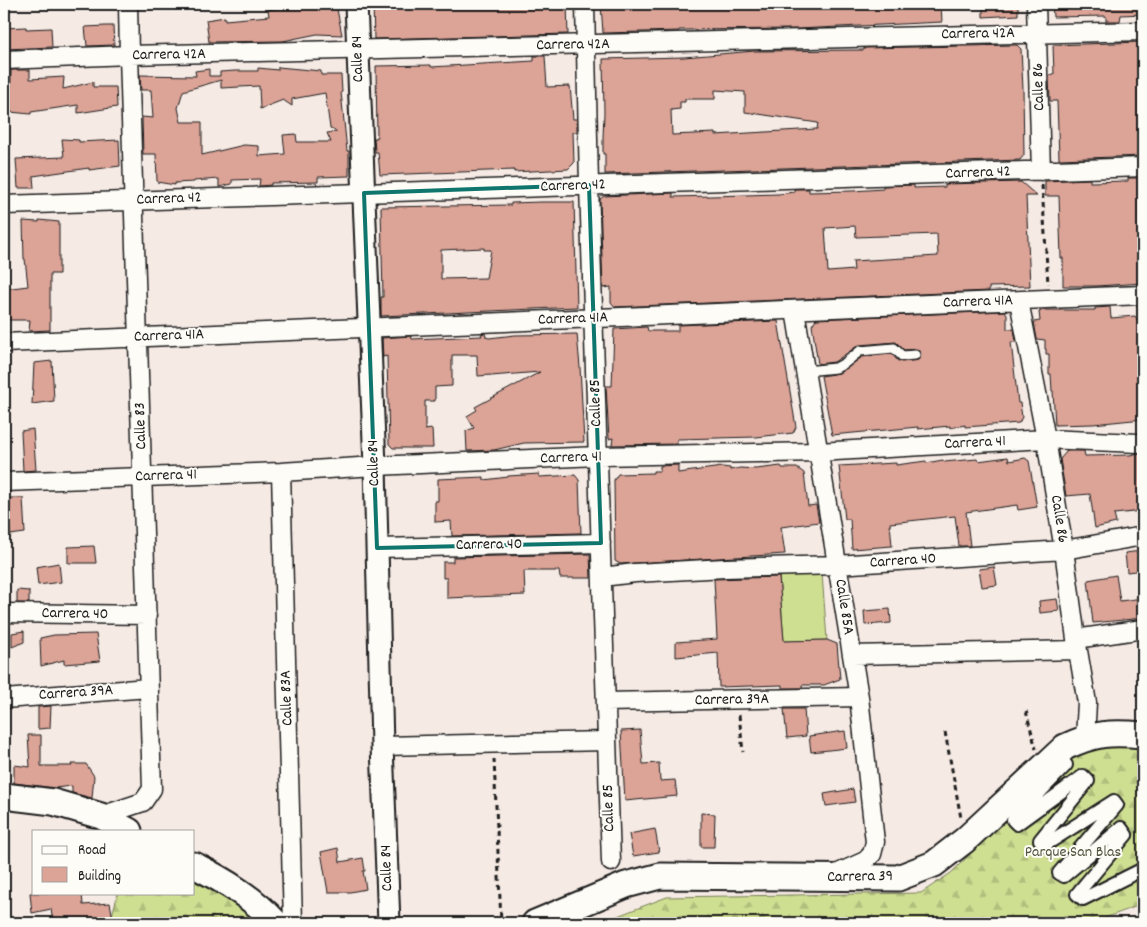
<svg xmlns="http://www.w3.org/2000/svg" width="1147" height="927" viewBox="0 0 1147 927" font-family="Dekko,sans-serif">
<defs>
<pattern id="forest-firs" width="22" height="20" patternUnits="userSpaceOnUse" patternTransform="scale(1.25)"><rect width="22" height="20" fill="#cfdf92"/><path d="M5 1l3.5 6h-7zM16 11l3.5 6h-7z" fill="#b1bf7d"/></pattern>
</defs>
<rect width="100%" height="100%" fill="#f6eae4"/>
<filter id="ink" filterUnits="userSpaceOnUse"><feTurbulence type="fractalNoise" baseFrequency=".02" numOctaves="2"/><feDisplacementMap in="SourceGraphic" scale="10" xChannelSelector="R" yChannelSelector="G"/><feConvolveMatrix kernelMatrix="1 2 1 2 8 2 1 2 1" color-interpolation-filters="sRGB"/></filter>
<g filter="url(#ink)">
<path fill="url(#forest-firs)" stroke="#767e57" d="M 1143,743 L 1143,904 L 1091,923 L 599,923 L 667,897 L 921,893 L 951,873 L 1072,753 L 1088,745 Z
M 194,874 L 264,923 L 110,923 L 118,893 L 194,893 Z"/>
<path fill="#cfdf92" stroke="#767e57" d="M 779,574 L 822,574 L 827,640 L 784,641 Z"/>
<path fill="#dca397" stroke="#1c1c1c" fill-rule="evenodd" d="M 304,4 L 336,4 L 342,35 L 317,34 L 283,41 L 209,42 L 206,20 L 225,17 L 225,20 L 269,16 L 268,10 Z
M 373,4 L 567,4 L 568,34 L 374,39 Z
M 601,4 L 941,4 L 942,22 L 798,29 L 679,30 L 679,31 L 603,33 Z
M 983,4 L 1018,4 L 1018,15 L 983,17 Z
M 1052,4 L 1143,4 L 1143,14 L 1121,15 L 1120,21 L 1106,21 L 1106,16 L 1053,17 Z
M 106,26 L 113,26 L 114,45 L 87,46 L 85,27 Z
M 26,27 L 26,29 L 51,28 L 52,47 L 4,49 L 4,28 Z
M 1143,42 L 1143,156 L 1059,159 L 1057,101 L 1050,101 L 1049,75 L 1054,74 L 1053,45 Z
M 1017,45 L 1021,49 L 1023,89 L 1024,155 L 1020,160 L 605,174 L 605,154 L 603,154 L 603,138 L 604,112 L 603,59 L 684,57 L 755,51 L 864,50 L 864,48 ZM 715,90 L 745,92 L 745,112 L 818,123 L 817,129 L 715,135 L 715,133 L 672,135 L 671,110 L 680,109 L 680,102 L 685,102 L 685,99 L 715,99 Z
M 534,56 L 545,56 L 547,87 L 570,86 L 573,119 L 577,119 L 577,132 L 573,132 L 574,163 L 568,169 L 514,172 L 514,170 L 380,175 L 378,152 L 375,152 L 374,138 L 377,138 L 376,66 L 431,65 L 431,67 L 534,61 Z
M 278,67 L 321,71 L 321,75 L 341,75 L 342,92 L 341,92 L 347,151 L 349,151 L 349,176 L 318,177 L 318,182 L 271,183 L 271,185 L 259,186 L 260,179 L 232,180 L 232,184 L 219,187 L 219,179 L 194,181 L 194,182 L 175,183 L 175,185 L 157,182 L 156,154 L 143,154 L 142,117 L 153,118 L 151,90 L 141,90 L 140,75 L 196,76 L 195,71 L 209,69 L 209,76 L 220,76 L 220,72 L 235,71 L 258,71 L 258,68 L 278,70 ZM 221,80 L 221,88 L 259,86 L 260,109 L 283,100 L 292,106 L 292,99 L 325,93 L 330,128 L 337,132 L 327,133 L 331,142 L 297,142 L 296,134 L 283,135 L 285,154 L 259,156 L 259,146 L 244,145 L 202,155 L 202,122 L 181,122 L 178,108 L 183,91 Z
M 11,70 L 30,70 L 30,79 L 64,77 L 63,89 L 93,82 L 93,87 L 116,87 L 117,107 L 78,113 L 78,105 L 31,112 L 31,114 L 10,112 Z
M 62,139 L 79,140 L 79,142 L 119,140 L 120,166 L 89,170 L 89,168 L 33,176 L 34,188 L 18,188 L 16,159 L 64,157 Z
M 1128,178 L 1142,178 L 1143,283 L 1096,286 L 1063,286 L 1063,258 L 1061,258 L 1059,196 L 1045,196 L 1045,181 L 1090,179 L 1090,182 L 1128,181 Z
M 1021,182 L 1037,196 L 1026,196 L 1030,286 L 989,287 L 989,291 L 615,307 L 611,302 L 611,287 L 603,288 L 600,199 L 604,196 L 673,193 L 673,197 L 712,196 L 779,194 L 794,192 L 794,189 L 809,189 L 809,192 L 853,191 L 883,189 L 883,186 L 914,185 L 914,188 L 945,187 L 945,184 ZM 855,226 L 856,237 L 937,234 L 938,256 L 853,261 L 854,270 L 828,272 L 825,228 Z
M 541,202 L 574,202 L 577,307 L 381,316 L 381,297 L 383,297 L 381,207 L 511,205 L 511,203 ZM 484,248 L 484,250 L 491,250 L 486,278 L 441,279 L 441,250 Z
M 39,220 L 59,222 L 59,274 L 50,274 L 50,330 L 29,331 L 30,320 L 4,320 L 4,289 L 28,286 L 25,259 L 24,259 L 23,221 L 39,222 Z
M 1110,307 L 1111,318 L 1135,316 L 1143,328 L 1143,419 L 1093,424 L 1055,425 L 1053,391 L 1052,391 L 1051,374 L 1049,374 L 1049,354 L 1046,354 L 1046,349 L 1045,349 L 1045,340 L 1037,339 L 1034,322 L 1040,321 L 1039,312 L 1043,310 L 1095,310 L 1095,308 Z
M 1005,311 L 1007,314 L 1007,329 L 1014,329 L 1016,342 L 1011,342 L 1018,403 L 1020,403 L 1022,417 L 1019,423 L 965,427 L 965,425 L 950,428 L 950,426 L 918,429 L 918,427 L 832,435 L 821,376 L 839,373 L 862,357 L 892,354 L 898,361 L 902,362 L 918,360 L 921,354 L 917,349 L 904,350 L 896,342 L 859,345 L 834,362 L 818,364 L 812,325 L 816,319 Z
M 778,321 L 796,427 L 793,433 L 756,437 L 677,439 L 677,444 L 612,445 L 613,438 L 609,439 L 606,386 L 612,386 L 614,329 L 647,327 L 648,331 L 678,331 L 678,325 Z
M 485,333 L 486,337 L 489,338 L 515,335 L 577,334 L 580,367 L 584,442 L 524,443 L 494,450 L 467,451 L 466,431 L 474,428 L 467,416 L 477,410 L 475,407 L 540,372 L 491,376 L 491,375 L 478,376 L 477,355 L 452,355 L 452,386 L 435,387 L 435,401 L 425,401 L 425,430 L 432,429 L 433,448 L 393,448 L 389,444 L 387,356 L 383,357 L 382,338 L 411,336 L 412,339 L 482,336 L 481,334 Z
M 52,361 L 54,401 L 32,404 L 34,363 Z
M 33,429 L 36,470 L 23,471 L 21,431 Z
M 1067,451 L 1084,451 L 1085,456 L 1130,455 L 1143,452 L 1143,511 L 1114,514 L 1116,523 L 1095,528 L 1090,494 L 1066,496 L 1060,459 Z
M 1008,457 L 1009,461 L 1025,458 L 1029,461 L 1037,507 L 1018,510 L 1017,505 L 966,512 L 970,546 L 959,546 L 955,516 L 890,523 L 892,546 L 852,549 L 850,519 L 845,519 L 839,466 L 896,463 L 896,465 L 926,461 L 926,463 L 943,460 L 944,462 L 977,459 L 978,461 Z
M 678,465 L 678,473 L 722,467 L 730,468 L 730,470 L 740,468 L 756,469 L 781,466 L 782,468 L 797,468 L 804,473 L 808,506 L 816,505 L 819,522 L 781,527 L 785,554 L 620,564 L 615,561 L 614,480 L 618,474 L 653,473 L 653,471 L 660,471 L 660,466 Z
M 539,474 L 539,477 L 575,475 L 579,480 L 581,533 L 452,536 L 451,521 L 435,522 L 435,501 L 438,501 L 438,479 L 484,477 L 484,480 L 508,477 L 508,476 Z
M 8,498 L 23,498 L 25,533 L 10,535 Z
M 94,546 L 96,563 L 68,563 L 68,547 Z
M 1141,551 L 1143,570 L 1127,572 L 1125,553 Z
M 590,554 L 591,578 L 560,578 L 559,571 L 524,571 L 525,595 L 447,598 L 447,578 L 443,578 L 443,562 L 453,562 L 453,557 Z
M 59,563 L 61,582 L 38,585 L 36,567 Z
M 994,567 L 997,585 L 982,587 L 979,569 Z
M 1116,575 L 1120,601 L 1143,598 L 1143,618 L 1093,623 L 1088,580 Z
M 779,577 L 784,641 L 827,640 L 837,644 L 840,679 L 824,685 L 802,685 L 802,688 L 782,688 L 782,685 L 719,687 L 718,653 L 676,657 L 676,642 L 717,639 L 714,579 Z
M 17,590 L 29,591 L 29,603 L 17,603 Z
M 1057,599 L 1059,611 L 1040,613 L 1039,601 Z
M 890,609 L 891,623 L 865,625 L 864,611 Z
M 24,631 L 24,642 L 12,647 L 12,633 Z
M 96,634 L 100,661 L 64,664 L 64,660 L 41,666 L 40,638 L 54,635 Z
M 51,706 L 50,728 L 38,729 L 38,707 Z
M 784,709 L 804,709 L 806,736 L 787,738 Z
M 640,730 L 643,764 L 659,763 L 660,781 L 675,780 L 677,796 L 625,801 L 621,731 Z
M 845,731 L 847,748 L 811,752 L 809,736 Z
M 28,735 L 41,735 L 41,766 L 72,766 L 71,764 L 86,764 L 94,776 L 92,798 L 72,793 L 72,786 L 55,788 L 14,783 L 14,765 L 30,767 Z
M 853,789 L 855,802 L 826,806 L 824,794 Z
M 701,813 L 715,814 L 714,847 L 701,847 Z
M 655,829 L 659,852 L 633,856 L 629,834 Z
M 338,848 L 340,862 L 363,858 L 365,871 L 363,871 L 366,889 L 350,892 L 328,892 L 321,852 Z
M 30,893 L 82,893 L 83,905 L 110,903 L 113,919 L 93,923 L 53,923 L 51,909 L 32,913 Z"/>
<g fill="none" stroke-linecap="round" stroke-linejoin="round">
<defs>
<path id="service" d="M 805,371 L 836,368 L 845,363 L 860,351 L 894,348 L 902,356 L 915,355"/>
<path id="pedestrian" d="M 1054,764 L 1060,758 L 1066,765 L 1013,820 L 1017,824 L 1083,776 L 1088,781 L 1040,840 L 1045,845 L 1114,801 L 1117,805 L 1059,873 L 1064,876 L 1121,828 L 1126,835 L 1077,894 L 1083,899 L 1143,869"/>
<path id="minor" d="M 585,4 L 589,185 L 611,862
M 1036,4 L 1041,171
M 4,60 L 129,55 L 1143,31
M 4,205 L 1143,167
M 1019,301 L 1046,439 L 1064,550 L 1076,639 L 1087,703 L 1085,738
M 795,310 L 859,697 L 875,842 L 872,854 L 865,861 L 834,875
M 4,343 L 1143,295
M 281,472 L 293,923
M 4,482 L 281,472 L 375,466 L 598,456 L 818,452 L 1046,439 L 1138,443
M 377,548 L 601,543
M 602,577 L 635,573 L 725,568 L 837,565 L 1064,550 L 1143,536
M 4,613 L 147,615
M 1076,639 L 1143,629
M 852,655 L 1078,650
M 4,699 L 149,688
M 606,702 L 859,697
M 382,746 L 607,741
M 101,816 L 143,802 L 152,789 L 129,55 L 128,4"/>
<path id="tertiary" d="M 356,4 L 375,466 L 382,746 L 389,923"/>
<path id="secondary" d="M 4,796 L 53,802 L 101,816 L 129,831
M 194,865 C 223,880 254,898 276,923
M 535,923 L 626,885 L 660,876 L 898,878 L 934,864 L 965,840 L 1065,747 C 1095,733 1110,732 1143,735"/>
</defs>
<use href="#service" stroke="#1c1c1c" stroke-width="12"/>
<use href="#pedestrian" stroke="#1c1c1c" stroke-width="16"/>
<use href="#minor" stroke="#1c1c1c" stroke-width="21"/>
<use href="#tertiary" stroke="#1c1c1c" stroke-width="25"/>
<use href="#secondary" stroke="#1c1c1c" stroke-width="29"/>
<path stroke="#1c1c1c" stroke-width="3" stroke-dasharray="5 4" stroke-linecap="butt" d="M 1042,185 L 1048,284
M 1026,711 L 1036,749
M 739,715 L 743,752
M 945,732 L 961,818
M 494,759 L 501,923"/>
<use href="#service" stroke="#fdfcf7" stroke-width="9"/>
<use href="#pedestrian" stroke="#fdfcf7" stroke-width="12"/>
<use href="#minor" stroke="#fdfcf7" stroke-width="18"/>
<use href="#tertiary" stroke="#fdfcf7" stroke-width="21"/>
<use href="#secondary" stroke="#fdfcf7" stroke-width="25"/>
</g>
</g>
<path fill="none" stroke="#0f766e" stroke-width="4" stroke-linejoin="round" d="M 589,185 L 601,543 L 377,548 L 364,193 Z"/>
<g text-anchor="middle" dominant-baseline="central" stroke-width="4" stroke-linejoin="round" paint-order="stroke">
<g font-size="16" fill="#1c1c1c" stroke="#fdfcf7">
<text transform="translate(978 34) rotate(-1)">Carrera 42A</text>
<text transform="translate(573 45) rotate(-1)">Carrera 42A</text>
<text transform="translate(169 55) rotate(-1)">Carrera 42A</text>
<text transform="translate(358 59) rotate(-92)">Calle 84</text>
<text transform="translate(1039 87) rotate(-92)">Calle 86</text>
<text transform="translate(978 173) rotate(-2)">Carrera 42</text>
<text transform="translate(573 186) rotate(-2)">Carrera 42</text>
<text transform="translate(169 199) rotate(-2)">Carrera 42</text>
<text transform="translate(978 302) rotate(-2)">Carrera 41A</text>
<text transform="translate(573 319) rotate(-2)">Carrera 41A</text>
<text transform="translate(169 336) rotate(-2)">Carrera 41A</text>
<text transform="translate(596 403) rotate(-92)">Calle 85</text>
<text transform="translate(141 426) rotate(-92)">Calle 83</text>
<text transform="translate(975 443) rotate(-3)">Carrera 41</text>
<text transform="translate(571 458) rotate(-2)">Carrera 41</text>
<text transform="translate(374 463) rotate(-92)">Calle 84</text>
<text transform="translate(166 476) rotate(-2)">Carrera 41</text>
<text transform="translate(1059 519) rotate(81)">Calle 86</text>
<text transform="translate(489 545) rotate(-1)">Carrera 40</text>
<text transform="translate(903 561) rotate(-4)">Carrera 40</text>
<text transform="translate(844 607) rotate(81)">Calle 85A</text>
<text transform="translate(75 614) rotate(1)">Carrera 40</text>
<text transform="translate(76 693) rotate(-4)">Carrera 39A</text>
<text transform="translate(287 698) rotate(-92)">Calle 83A</text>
<text transform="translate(732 700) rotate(-1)">Carrera 39A</text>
<text transform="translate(609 808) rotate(-92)">Calle 85</text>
<text transform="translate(387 868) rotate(-92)">Calle 84</text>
<text transform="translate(860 877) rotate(-1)">Carrera 39</text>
</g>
<g font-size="16" fill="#52563f" stroke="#fdfcf7">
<text x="1073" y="852">Parque San Blas</text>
</g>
</g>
<rect width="1147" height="927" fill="none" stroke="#fdfcf7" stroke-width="20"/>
<rect x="10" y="10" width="1127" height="907" fill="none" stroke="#1c1c1c" stroke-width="2" filter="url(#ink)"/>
<rect x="32" y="830" width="162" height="65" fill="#fdfcf7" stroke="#a3a29f"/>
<rect x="42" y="846" width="25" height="8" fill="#fdfcf7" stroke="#a3a29f"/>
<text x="78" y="854" font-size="15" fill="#1c1c1c">Road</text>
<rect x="42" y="867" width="25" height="15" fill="#dca397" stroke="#a3a29f"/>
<text x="78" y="880" font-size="15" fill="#1c1c1c">Building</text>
</svg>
